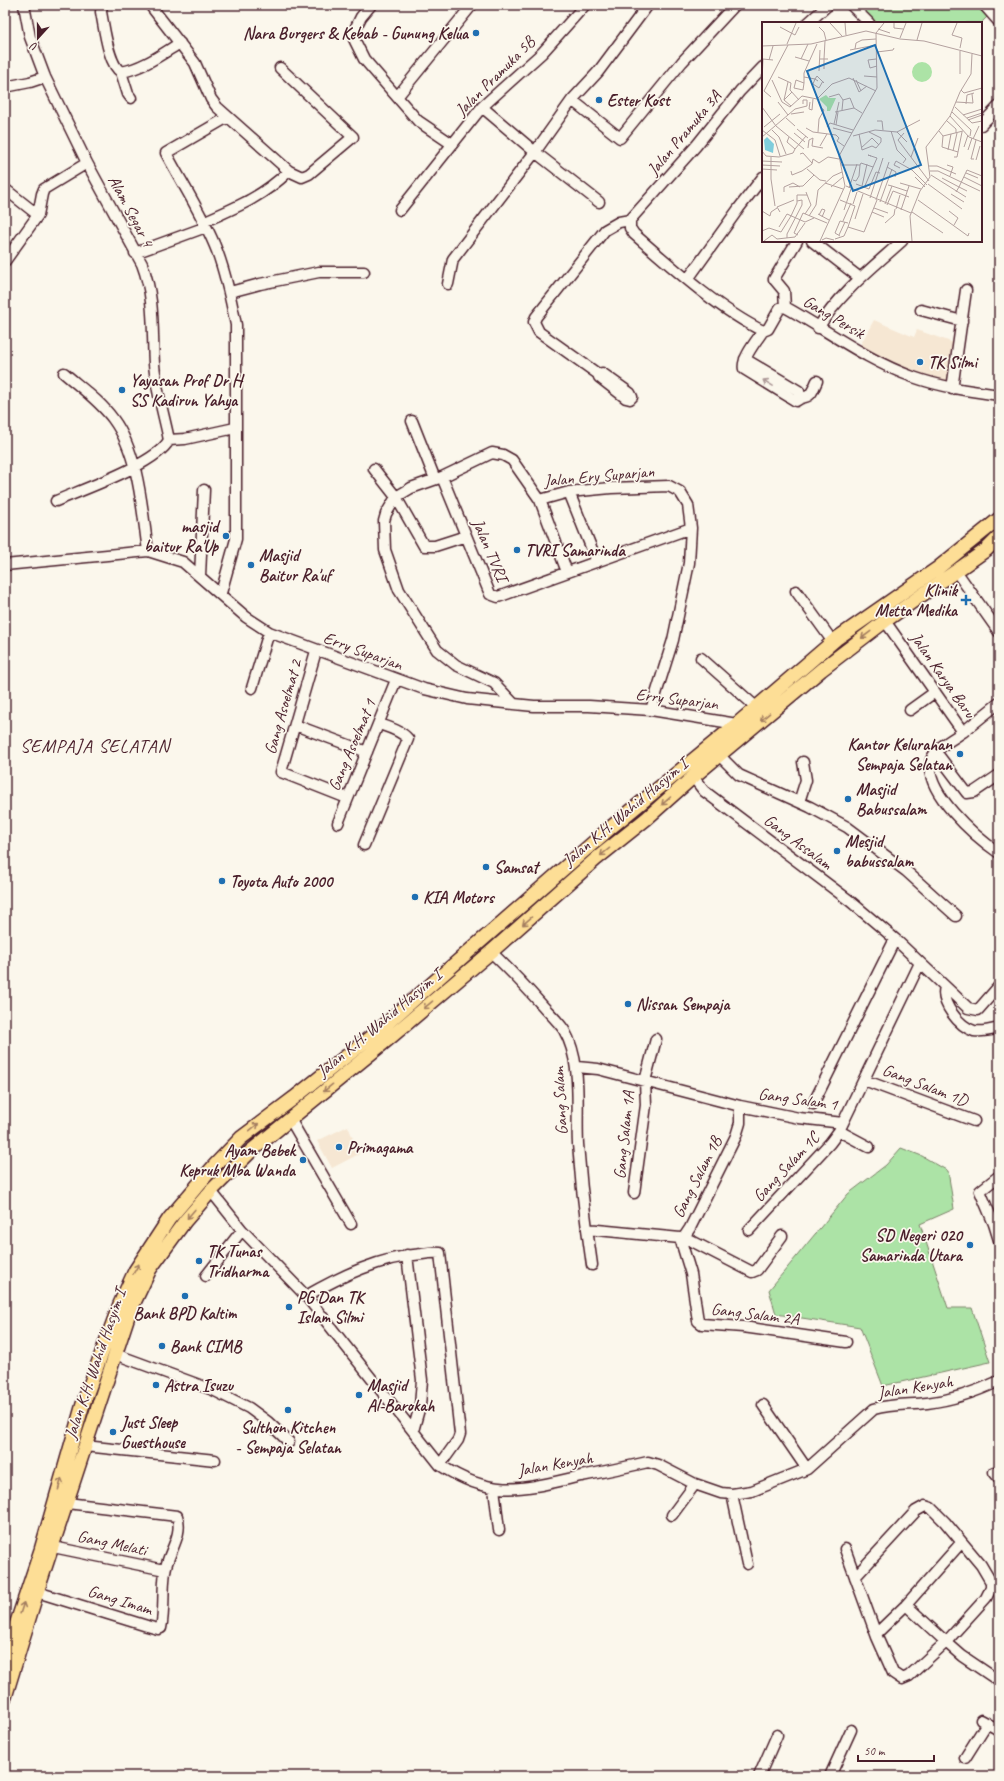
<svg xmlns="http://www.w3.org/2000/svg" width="1004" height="1781" viewBox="0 0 1004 1781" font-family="Caveat,sans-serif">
<rect width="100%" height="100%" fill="#fbf7ec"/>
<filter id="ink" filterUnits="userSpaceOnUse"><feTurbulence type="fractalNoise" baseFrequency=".025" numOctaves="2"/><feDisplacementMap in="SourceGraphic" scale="8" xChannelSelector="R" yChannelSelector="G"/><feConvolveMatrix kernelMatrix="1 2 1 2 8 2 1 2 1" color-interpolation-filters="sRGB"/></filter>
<g filter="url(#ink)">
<path fill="#f6e7d3" d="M 874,320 L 914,337 L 917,330 L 957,344 L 951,386 L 915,375 L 858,349 Z
M 348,1126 L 359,1154 L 332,1168 L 317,1141 Z"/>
<path fill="#ace3a6" stroke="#7b8168" d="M 859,5 L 975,5 L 987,17 L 981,23 L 877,23 Z
M 901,1148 L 922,1156 L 948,1171 L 954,1209 L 920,1224 L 948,1308 L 972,1308 L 990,1362 L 883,1386 L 860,1327 L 776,1314 L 769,1290 L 848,1194 L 886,1165 Z"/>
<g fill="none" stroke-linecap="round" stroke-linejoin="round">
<defs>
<path id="minor" d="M 24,5 L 30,37 L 45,77 L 87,163 L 142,264 C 155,298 152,329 154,364 C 156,390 164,415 169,440 C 157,464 81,490 56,501
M 102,5 L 101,12 C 104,26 108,64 121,72 L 128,94 L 131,98
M 150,5 L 195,63 L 211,99 L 217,107 L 289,171 L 302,177 L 309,174 L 353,137 L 280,68
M 371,5 L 361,17 L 354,31 L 354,39 L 364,59 L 418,121 L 452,144
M 851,5 L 869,23
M 984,5 L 999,22
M 992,14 L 999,7
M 808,23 L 828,5
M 121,72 C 142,69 162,54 180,43
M 5,87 L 30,82 L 45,77
M 397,97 L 472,5
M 572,100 L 620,138 L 682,62 L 735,5
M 482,107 L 535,152 L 599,202
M 981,125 L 999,106
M 5,189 L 38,215
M 400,210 L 482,107 L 542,53 L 585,5
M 630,220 L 630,228 L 634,234 C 672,267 718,309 763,331 L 768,329 L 780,308 L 785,307 C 827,330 866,360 913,377 C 941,387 970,391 999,395
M 630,220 L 696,146 L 740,91 L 763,67
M 203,222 C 237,207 262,197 289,171
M 812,241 L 860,278
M 135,253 L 206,227
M 5,261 L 38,215 L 42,194 L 44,189 L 87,163
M 688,279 L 739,208 L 763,177
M 448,284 L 453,259 L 535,152 L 572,100 L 598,72 L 648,5
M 230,292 L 260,284 L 319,272 L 364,272
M 785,307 L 784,291 L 774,279 L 797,241
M 921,310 L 962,321
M 818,328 C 839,294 872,268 902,241
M 763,331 C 757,340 741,359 744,369 L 796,401 C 800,398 801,398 805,397 C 812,396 814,387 817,381
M 745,359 L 799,391 L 800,397
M 64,373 C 80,387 100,401 113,419 C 139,454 142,509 148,551
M 598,374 L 602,373 L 630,393 L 632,397 L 630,399 L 626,398 L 599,377 L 598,374 L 539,332 L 534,322 L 536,317 L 605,230 L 619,222 L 630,220
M 952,389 L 966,290
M 412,421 L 435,479
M 169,440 L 185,439 L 235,428
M 374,469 L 396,497 L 424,546 L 435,546 L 466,536
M 442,477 L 490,594 L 498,597 L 691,528
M 569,492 L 597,562
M 540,500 L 567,572
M 5,565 L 148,551 L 183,562 L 246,617 L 269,632 L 424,689 L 467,699 L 514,704 L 534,706 L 589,706 L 651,710 L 737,724
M 956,571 L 999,632
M 200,576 L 204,490
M 796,591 L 833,642
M 221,593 L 236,539 L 236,325 C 231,300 226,275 217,251 C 204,217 183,185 166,153 L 228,117
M 885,621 L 963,732 C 953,739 936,747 931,760 C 922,791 977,838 999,853
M 316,651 L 281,772 L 347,798
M 701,658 L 756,707
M 252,688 L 269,632
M 514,704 L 494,683 L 456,665 L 437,650 L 399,590 L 385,550 L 384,521 L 386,514 L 396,497 L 411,488 L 442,477 L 492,453 L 503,455 L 512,460 L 540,500 L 569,492 L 611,488 L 669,486 L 680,492 L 688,505 L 691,528 L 689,563 L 673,640 L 651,710
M 910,710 L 935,692
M 295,725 L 367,752
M 963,732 L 999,703
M 936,752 L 967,793 L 974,792 L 999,775
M 719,755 L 739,775 L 810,807 L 847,827 L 906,871 L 956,916
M 693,777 L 704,791 L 850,901 L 895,939 L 968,1008 L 978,1010 L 999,986
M 799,802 L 806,780 L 803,762
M 338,823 L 396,680
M 364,845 L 408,739 C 402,731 388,727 379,724
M 491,952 C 509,969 525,986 542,1005 C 549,1013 558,1021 564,1030 C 583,1063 576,1108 578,1144 C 580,1173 583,1201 587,1229 L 680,1238 L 684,1237 L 690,1228 L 736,1136 L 740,1123 L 740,1106
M 945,987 C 940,1003 959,1026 974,1031 C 981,1032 993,1030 999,1028
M 577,1067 L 598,1069 L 740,1106 L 799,1118 L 843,1123
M 864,1080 L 974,1121
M 813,1104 L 895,939
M 290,1119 L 351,1224
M 839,1131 L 869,1147
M 999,1176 L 980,1191 L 994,1224 L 999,1240
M 211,1191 L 242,1230 L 306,1296 L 440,1465 C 493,1500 524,1489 581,1476 C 603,1472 626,1467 648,1462 L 658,1465 L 695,1484 L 721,1493 L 732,1494 L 752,1491 L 807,1469 L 874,1409 C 891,1404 910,1405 927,1403 C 953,1400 976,1392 999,1381
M 634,1193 L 646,1105 L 645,1081 L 656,1039
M 587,1229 L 592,1265
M 749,1230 L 830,1143 L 839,1131 L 920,963
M 684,1237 L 752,1272 L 757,1270 L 782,1236
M 680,1238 L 691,1274 L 698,1321 L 702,1324 L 743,1327 L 846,1342
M 407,1255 L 422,1380 L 420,1406 L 413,1431
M 206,1276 L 242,1230
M 306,1296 C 341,1276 381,1257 422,1254 C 428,1253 434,1252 440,1253 L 460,1434 L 458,1440 L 440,1465
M 115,1354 L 213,1390 L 249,1408 L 268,1422 L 289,1442
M 763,1405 L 807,1469
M 85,1446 L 215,1460
M 994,1472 L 999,1478
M 494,1488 L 499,1530
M 732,1494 L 747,1564
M 672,1515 L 695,1484
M 53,1547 L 165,1570
M 845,1549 L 877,1637 L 893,1673 L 902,1679 L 909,1676 L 946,1642 L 962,1656 L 999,1681
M 855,1577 L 916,1511 L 925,1506 L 931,1508 L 945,1522 L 981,1565 L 991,1582 L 991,1588 L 986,1598 L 946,1642 L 906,1605
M 37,1592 L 147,1626 L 158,1629 L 161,1628 C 165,1610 162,1590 165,1572 C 167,1553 184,1536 177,1516 L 67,1503
M 876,1634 L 906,1605 L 961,1543
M 981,1720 L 999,1730
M 965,1758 L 987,1723
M 759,1776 L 777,1735
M 830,1776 L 851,1730"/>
<path id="major" d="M 5,1658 L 41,1550 L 83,1404 L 120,1304 L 135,1271 L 169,1219 L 215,1165 L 241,1138 L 294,1098 L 378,1031 L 609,829 L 737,724 L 836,639 L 938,568 L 999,519
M 5,1697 L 37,1592 L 129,1313 L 150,1269 L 185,1221 L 211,1191 L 251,1151 L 392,1036 L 491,952 L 596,859 L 646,819 L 693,777 L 821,670 L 885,621 L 986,550 L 999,537"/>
</defs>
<use href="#minor" stroke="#4a1f2b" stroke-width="13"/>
<use href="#major" stroke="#4a1f2b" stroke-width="16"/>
<use href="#minor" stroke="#fbf7ec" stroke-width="10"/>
<use href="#major" stroke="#fdde96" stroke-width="13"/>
</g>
<defs><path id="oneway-shaft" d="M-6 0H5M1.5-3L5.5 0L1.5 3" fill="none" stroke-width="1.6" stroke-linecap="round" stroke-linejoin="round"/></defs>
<use stroke="#ab9695" href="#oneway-shaft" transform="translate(768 383) rotate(-149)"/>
<g stroke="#a47e60">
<use href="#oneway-shaft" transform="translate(866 635) rotate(143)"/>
<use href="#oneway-shaft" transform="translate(765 717) rotate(140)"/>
<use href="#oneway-shaft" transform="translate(666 801) rotate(138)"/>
<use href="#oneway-shaft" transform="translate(605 852) rotate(141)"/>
<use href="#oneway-shaft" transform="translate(527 921) rotate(139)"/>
<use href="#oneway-shaft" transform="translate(428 1005) rotate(140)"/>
<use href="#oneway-shaft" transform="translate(328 1088) rotate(141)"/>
<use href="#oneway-shaft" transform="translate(254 1127) rotate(-39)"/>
<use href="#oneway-shaft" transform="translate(191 1214) rotate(130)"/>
<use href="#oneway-shaft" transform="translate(136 1269) rotate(-60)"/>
<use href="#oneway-shaft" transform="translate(60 1484) rotate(-74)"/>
<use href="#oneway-shaft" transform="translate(22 1608) rotate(-72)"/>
</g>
</g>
<g fill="#1f6fb2" stroke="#fbf7ec" stroke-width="1.5">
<circle cx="476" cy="33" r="4"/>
<circle cx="599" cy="100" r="4"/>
<circle cx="920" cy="362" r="4"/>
<circle cx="122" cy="390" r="4"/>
<circle cx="226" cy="536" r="4"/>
<circle cx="517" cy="550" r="4"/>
<circle cx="251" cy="565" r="4"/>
<path d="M964 594h4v4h4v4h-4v4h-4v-4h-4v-4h4z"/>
<circle cx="960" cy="754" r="4"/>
<circle cx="848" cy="799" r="4"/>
<circle cx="837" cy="851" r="4"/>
<circle cx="486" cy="867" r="4"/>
<circle cx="222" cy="881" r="4"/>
<circle cx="415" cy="897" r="4"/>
<circle cx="628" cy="1004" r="4"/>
<circle cx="339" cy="1147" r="4"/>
<circle cx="303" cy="1160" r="4"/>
<circle cx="970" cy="1245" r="4"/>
<circle cx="199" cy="1261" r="4"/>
<circle cx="185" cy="1296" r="4"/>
<circle cx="289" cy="1307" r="4"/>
<circle cx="162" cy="1346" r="4"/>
<circle cx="156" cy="1385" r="4"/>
<circle cx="359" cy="1395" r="4"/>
<circle cx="288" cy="1410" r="4"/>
<circle cx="113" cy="1432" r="4"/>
</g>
<g text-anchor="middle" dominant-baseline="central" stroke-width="3.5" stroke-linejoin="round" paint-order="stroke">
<g font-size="17" font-weight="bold" fill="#4a1f2b" stroke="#fbf7ec" text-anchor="start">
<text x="468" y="33" text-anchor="end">Nara Burgers &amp; Kebab - Gunung Kelua</text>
<text x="607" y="100">Ester Kost</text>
<text x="928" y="362">TK Silmi</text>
<text x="130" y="380">Yayasan Prof Dr H<tspan x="130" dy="20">SS Kadirun Yahya</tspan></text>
<text x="218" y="526" text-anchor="end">masjid<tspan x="218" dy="20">baitur Ra'Up</tspan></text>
<text x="525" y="550">TVRI Samarinda</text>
<text x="259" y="555">Masjid<tspan x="259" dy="20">Baitur Ra'uf</tspan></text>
<text x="957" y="590" text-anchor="end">Klinik<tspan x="957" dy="20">Metta Medika</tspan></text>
<text x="952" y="744" text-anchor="end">Kantor Kelurahan<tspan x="952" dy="20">Sempaja Selatan</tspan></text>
<text x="856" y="789">Masjid<tspan x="856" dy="20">Babussalam</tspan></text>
<text x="845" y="841">Mesjid<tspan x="845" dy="20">babussalam</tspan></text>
<text x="494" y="867">Samsat</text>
<text x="230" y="881">Toyota Auto 2000</text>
<text x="423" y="897">KIA Motors</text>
<text x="636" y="1004">Nissan Sempaja</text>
<text x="347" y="1147">Primagama</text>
<text x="295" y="1150" text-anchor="end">Ayam Bebek<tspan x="295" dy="20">Kepruk Mba Wanda</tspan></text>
<text x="962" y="1235" text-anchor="end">SD Negeri 020<tspan x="962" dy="20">Samarinda Utara</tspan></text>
<text x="207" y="1251">TK Tunas<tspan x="207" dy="20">Tridharma</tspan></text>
<text x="297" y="1297">PG Dan TK<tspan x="297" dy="20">Islam Silmi</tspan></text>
<text x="185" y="1313" text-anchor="middle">Bank BPD Kaltim</text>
<text x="170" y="1346">Bank CIMB</text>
<text x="164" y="1385">Astra Isuzu</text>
<text x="367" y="1385">Masjid<tspan x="367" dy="20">Al-Barokah</tspan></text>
<text x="121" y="1422">Just Sleep<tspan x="121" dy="20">Guesthouse</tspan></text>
<text x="288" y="1427" text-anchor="middle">Sulthon Kitchen<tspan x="288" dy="20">- Sempaja Selatan</tspan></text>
</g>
<g font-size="17" fill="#4a1f2b" stroke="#fbf7ec">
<text transform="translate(495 76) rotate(-45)">Jalan Pramuka 5B</text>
<text transform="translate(684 133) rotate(-50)">Jalan Pramuka 3A</text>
<text transform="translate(131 211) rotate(62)">Alam Segar 4</text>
<text transform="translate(834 317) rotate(31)">Gang Persik</text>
<text transform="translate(599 476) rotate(-5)">Jalan Ery Suparjan</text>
<text transform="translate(490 550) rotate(67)">Jalan TVRI</text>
<text transform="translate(363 651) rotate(20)">Erry Suparjan</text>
<text transform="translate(943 675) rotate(55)">Jalan Karya Baru</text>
<text transform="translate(677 699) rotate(7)">Erry Suparjan</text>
<text transform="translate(283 707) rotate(-74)">Gang Asoelmat 2</text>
<text transform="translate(352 745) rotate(-67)">Gang Asoelmat 1</text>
<text transform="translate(625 812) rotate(-40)">Jalan K.H. Wahid Hasyim I</text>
<text transform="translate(798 842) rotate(37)">Gang Assalam</text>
<text transform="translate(379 1023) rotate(-40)">Jalan K.H. Wahid Hasyim I</text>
<text transform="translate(925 1085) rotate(21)">Gang Salam 1D</text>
<text transform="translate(798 1099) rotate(8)">Gang Salam 1</text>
<text transform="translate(560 1101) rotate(-93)">Gang Salam</text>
<text transform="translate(624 1135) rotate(-84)">Gang Salam 1A</text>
<text transform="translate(786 1167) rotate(-47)">Gang Salam 1C</text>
<text transform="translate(697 1177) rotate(-63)">Gang Salam 1B</text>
<text transform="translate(755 1314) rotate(7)">Gang Salam 2A</text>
<text transform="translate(95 1364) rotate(-71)">Jalan K.H. Wahid Hasyim I</text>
<text transform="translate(915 1387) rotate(-9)">Jalan Kenyah</text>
<text transform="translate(555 1464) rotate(-10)">Jalan Kenyah</text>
<text transform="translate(112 1543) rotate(12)">Gang Melati</text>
<text transform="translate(120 1600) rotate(17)">Gang Imam</text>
</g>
<g font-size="19" letter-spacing="1" fill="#4a1f2b" stroke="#fbf7ec">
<text x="95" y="746">SEMPAJA SELATAN</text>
</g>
</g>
<g transform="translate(762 22)">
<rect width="220" height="220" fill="#fbf7ec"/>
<path d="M150 50a10 10 0 1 1 20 0a10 10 0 1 1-20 0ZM 64,73 L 67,76 L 74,76 L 68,89 L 65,89 L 65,85 L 57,77 Z" fill="#ace3a6"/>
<path d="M 5,115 L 12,122 L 11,131 L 3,128 L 2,118 Z" fill="#7fcddc"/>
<path fill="none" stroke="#b4a19f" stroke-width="1" d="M 68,1 L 80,14M 83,1 L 84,13M 132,1 L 132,6 L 141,7M 195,1 L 190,13 L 200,16 L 198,26M 18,5 L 33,13 L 37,5M 57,5 L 62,10 L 64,18M 116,7 L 128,11M 114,11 L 122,1M 138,16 L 144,1M 155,18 L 160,1M 25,22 L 34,1M 0,24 L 49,22 L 104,9 L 138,17 L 162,19 L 220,34M 93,27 L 94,21 L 100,18 L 114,17M 88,28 L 114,23M 115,30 L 131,28 L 132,26M 33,35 L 47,39M 39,37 L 46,22M 58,37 L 62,37 L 63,19M 114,37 L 106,38 L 108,46 L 115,44M 7,38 L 11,24M 62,47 L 62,37 L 66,37M 57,49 L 58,28M 198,52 L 198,29M 102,54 L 115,55M 16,55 L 29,61 L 28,68 L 37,78M 42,55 L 53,57 L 55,54 L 62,61M 91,56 L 97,70 L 105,64M 0,58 L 1,37 L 11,38M 10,58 L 20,80 L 28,85 L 40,74 L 55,77 L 70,62 L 87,56 L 114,69M 94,58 L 99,69M 56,59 L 53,57 L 51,62 L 57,66 L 61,59M 42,61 L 34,58 L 32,66 L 41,68 L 42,61 L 42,51 L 55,22M 199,68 L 202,71 L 220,66M 9,75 L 2,69 L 26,23M 67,75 L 77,72 L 81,78M 22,78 L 26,60M 16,80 L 26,93M 48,80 L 47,87 L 50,88 L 51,77M 194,80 L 211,81 L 210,72M 204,82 L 205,73 L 212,71M 29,84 L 22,78 L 30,70M 0,85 L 14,104 L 42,127M 193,85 L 210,101 L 220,99M 80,88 L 81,78 L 88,76 L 92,86 L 100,91M 73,90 L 92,86M 190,90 L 209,108 L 208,114M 29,92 L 42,90M 201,93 L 220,87M 188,94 L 207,115 L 220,120M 24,96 L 33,104M 205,96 L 220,91M 206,98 L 220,93M 115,99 L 120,99 L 121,108M 185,99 L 194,107 L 194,111M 72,102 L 77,80M 74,103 L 76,90M 2,105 L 18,92M 65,105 L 68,101 L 91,108M 44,106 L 51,110 L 74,113 L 77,116 L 75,119 L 82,124M 71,106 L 90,111M 35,107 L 46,116M 0,108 L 13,118 L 18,134M 10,108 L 17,115 L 24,132M 129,109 L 135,128 L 144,137 L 141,141M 177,109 L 181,114 L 180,125 L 196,130M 56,110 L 57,97 L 62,88 L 58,85M 135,110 L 145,120M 32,111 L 43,120M 142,111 L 136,118 L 167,159M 97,112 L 100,128 L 110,124 L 114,126 L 119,120 L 119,116 L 107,110M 91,114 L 113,108 L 135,110 L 158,98M 181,114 L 201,109M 0,115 L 33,87 L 45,84 L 45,78 L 41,78 L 41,82M 27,115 L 25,120 L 33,127 L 44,114M 51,116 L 50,124 L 61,126M 211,117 L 217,104M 58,124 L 65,112M 202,125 L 206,113M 46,126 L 47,118 L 51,116M 99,126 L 110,116 L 117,123M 186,128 L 189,112M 206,128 L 210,116M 0,129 L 4,134 L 17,135 L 31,131 L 33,127M 191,129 L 195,111M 38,132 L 41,131 L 50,141M 9,135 L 9,157 L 13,184M 149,135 L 156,116M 192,135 L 195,135 L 200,110M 212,137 L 209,137 L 214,118M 214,138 L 218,124M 0,139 L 20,140M 0,143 L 18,144M 79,143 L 98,143 L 99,141 L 111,145M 185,143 L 191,145 L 188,154M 167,144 L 175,144 L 194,152M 125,145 L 134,150 L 133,155M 138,146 L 132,143 L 134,139 L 150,148 L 165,163M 0,147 L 15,148M 45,147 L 58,158 L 64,159M 29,149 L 30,153 L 40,149 L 50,142 L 51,137 L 57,141 L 66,135 L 77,137M 168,149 L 176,149 L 218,169M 204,151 L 216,156M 169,153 L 204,175M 153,155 L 163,165M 202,155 L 220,164M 180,156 L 197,165 L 194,170M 91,158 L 94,159 L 97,154 L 98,143M 63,161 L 81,167M 138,161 L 159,167M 94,162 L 107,167 L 114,150 L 118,151M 166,162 L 200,187M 84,164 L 149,191M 100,164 L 105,142M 130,164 L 145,169M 27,165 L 41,164 L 52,153M 69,165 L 81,155M 87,166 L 95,142M 102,166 L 115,136 L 106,133 L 109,134M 205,169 L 197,165 L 205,148 L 220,154M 22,170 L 22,165 L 31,161 L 38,165M 189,172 L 202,180M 108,176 L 121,136M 78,178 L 93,184 L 86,205M 114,178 L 127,140M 156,178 L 206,214 L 207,211M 118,180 L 130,147M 0,181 L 0,163M 91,182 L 95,170M 123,182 L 130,164 L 126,163M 125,183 L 131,169 L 147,175M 112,186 L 126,191M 134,187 L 138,173M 82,188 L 89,167M 139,188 L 147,164M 0,189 L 8,194 L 9,190 L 15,186M 187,189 L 196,196 L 192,203M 18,190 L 15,185 L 32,178M 110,190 L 122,195M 150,190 L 181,211M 43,192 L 49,183 L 44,170M 56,192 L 67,198M 57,193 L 60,187 L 63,188 L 60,195M 29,194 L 35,181 L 35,173 L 45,173M 47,194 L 54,183 L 56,168 L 71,154 L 80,150M 93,197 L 101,172M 81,199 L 89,181M 123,201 L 132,193 L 133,187M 17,205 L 25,192 L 43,200 L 52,196M 0,209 L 7,206 L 19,210M 19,210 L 29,194M 36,213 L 32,211 L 41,191 L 65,201M 77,213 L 83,200M 78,214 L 73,211 L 78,199 L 86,201M 25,216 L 25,212 L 40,183 L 40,178 L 35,179M 15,217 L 33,215 L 43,201M 73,217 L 82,214 L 86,205 L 102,210 L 115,178M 60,218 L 64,216 L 72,218M 2,219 L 10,213 L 15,217M 58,219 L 83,164 L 77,134 L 115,66 L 114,11M 150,219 L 148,194 L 158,169 L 168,155 L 164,125 L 188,94 L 198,70 L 209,52 L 210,32"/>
<path fill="#1f6fb2" fill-opacity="0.15" stroke="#1f6fb2" stroke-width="2" d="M 113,23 L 159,143 L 91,169 L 45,49 Z"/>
<rect width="220" height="220" fill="none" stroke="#4a1f2b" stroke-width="2"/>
</g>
<rect width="1004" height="1781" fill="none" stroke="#fbf7ec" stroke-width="20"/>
<rect x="10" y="10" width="984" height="1761" fill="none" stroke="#4a1f2b" stroke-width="1.5" filter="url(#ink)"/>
<g transform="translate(38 38) rotate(201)" stroke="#fbf7ec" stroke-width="3" paint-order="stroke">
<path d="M0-3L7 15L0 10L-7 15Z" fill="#4a1f2b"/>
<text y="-6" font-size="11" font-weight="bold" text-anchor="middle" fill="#4a1f2b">U</text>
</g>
<path d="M858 1755v6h76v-6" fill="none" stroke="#4a1f2b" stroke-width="2"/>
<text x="864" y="1755" font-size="12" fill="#4a1f2b" stroke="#fbf7ec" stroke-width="3" paint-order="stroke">50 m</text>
</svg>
